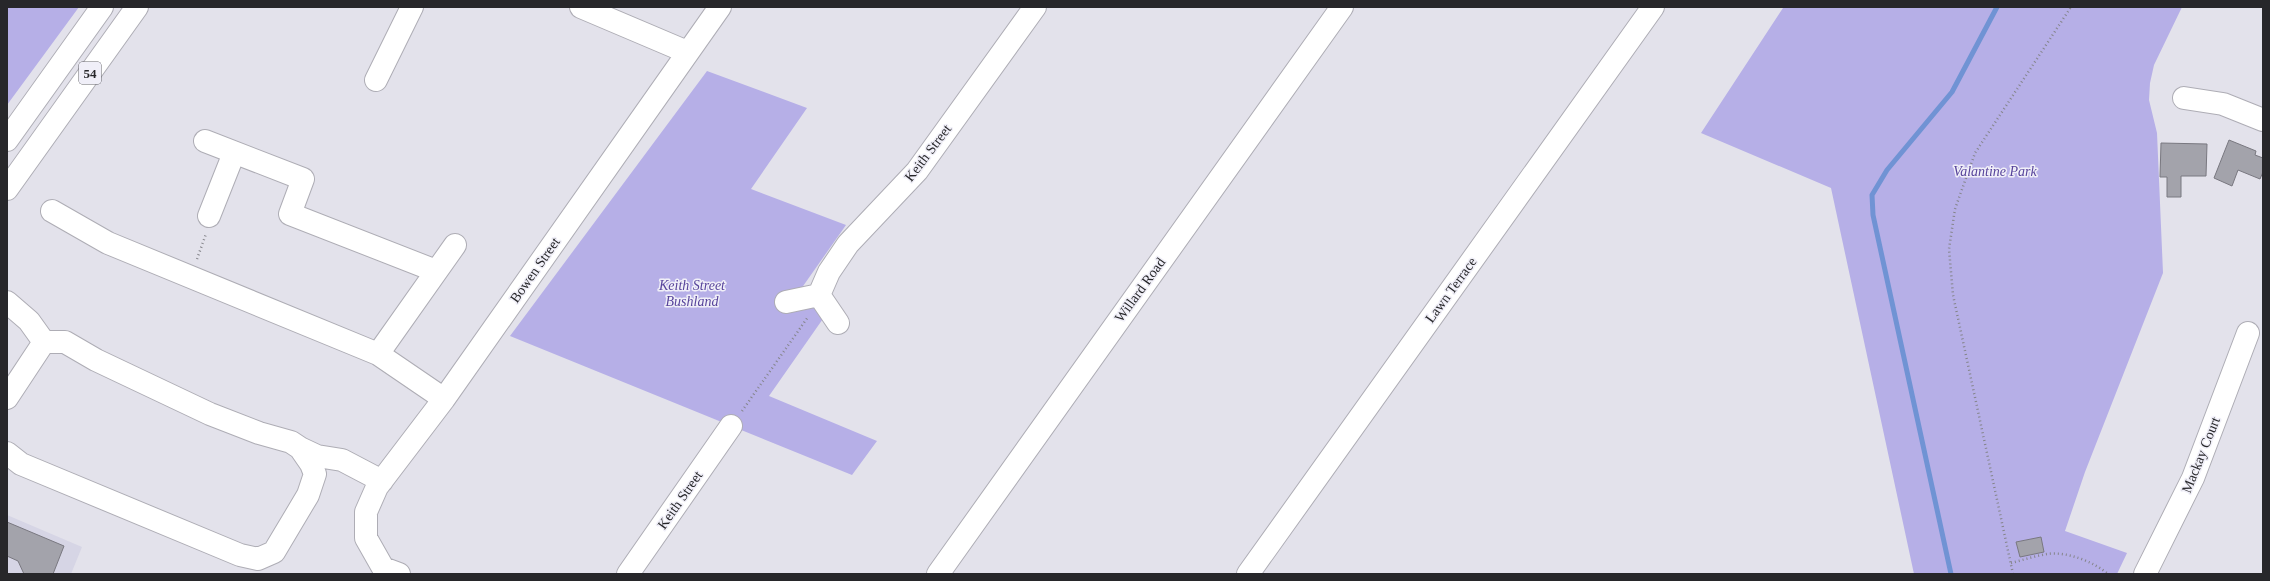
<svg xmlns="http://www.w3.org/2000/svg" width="2270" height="581" viewBox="0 0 2270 581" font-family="'Times New Roman',serif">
<rect width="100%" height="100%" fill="#e3e2eb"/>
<path fill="#d6d5e5" d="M 7,515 L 82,547 L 71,574 L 7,574 Z"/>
<path fill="#b6afe7" d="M 7,7 L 79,7 L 7,105 Z
M 1780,7 L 2182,7 L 2154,65 L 2150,83 L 2149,100 L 2157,133 L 2163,273 L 2085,472 L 2065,531 L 2127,553 L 2117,574 L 1914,574 L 1831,188 L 1701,133 L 1783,8 Z
M 707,71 L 807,108 L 751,189 L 846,225 L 801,289 L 834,303 L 769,396 L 877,441 L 852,475 L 510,336 Z"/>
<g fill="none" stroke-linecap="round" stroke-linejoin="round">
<path stroke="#7093d4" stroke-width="5" d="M 1951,574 L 1873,215 L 1872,195 L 1887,170 L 1952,92 L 1997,7"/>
</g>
<path fill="#a3a3ab" stroke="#797880" d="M 2229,140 L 2256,151 L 2255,155 L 2263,158 L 2263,172 L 2260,179 L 2238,170 L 2232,186 L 2214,178 Z
M 2161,143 L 2207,144 L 2206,176 L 2181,176 L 2181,197 L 2167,197 L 2167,177 L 2160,177 Z
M 7,522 L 64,546 L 53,574 L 24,574 L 18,561 L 7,556 Z
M 2041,537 L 2044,552 L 2020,557 L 2016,542 Z"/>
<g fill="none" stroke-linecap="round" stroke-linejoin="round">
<defs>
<path id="minor" d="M 581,7 L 687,52
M 376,80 L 412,7
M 2184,98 L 2223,104 L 2263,120
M 205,141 L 303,179 L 290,214 L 436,271
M 52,211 L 108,243 L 378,354 L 444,399
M 209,216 L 234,153
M 819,295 L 829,272 L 848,244 L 917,171 L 1035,7
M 7,302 L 29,321 L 44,342
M 786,302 L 819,295 L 838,323
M 378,354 L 455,245
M 7,398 L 44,342 L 65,342 L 96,360 L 210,414 L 259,433 L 291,442 L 300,448 L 311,464 L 315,474 L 308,495 L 274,552 L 258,559 L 240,555 L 21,464 L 7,453
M 300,448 L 317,456 L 342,460 L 382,481
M 399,574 L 383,568 L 366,538 L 366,512 L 377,487 L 444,399 L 720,7
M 628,574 L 731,426
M 938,574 L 1342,7
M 1248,574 L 1653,7
M 2145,574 L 2193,478 L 2248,333"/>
<path id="major" d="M 7,140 L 102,7
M 7,189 L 137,7"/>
</defs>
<use href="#minor" stroke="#aeadb5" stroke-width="24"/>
<use href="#major" stroke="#aeadb5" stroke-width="24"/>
<path stroke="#85858b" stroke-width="2.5" stroke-dasharray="1 3" stroke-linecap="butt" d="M 197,259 L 206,234
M 742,411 L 808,317
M 2011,563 C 2023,560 2035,556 2047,554 C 2067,551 2094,562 2108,574
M 2013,574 L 1953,295 L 1949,249 L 1955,209 L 1975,153 L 2071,7"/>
<use href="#minor" stroke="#fff" stroke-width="22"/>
<use href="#major" stroke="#fff" stroke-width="22"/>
</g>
<g text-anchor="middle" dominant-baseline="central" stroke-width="3" stroke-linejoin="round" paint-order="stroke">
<rect fill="#f0eff8" stroke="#636368" stroke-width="1" x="79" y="62" width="22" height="22" rx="3"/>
<g font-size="13" font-weight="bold" fill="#27272a">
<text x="90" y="73">54</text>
</g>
<g font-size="14" fill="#27272a" stroke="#f0eff8">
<text transform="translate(928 153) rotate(-53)">Keith Street</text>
<text transform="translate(535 270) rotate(-55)">Bowen Street</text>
<text transform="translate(1140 290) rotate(-54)">Willard Road</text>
<text transform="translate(1451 290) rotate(-54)">Lawn Terrace</text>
<text transform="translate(2201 455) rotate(-68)">Mackay Court</text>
<text transform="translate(680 500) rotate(-55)">Keith Street</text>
</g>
<g font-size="14" font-style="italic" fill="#57449b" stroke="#f0eff8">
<text x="1995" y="171">Valantine Park</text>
<text x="692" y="285">Keith Street<tspan x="692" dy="16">Bushland</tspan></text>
</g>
</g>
<rect width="2270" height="581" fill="none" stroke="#27272a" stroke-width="16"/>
</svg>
